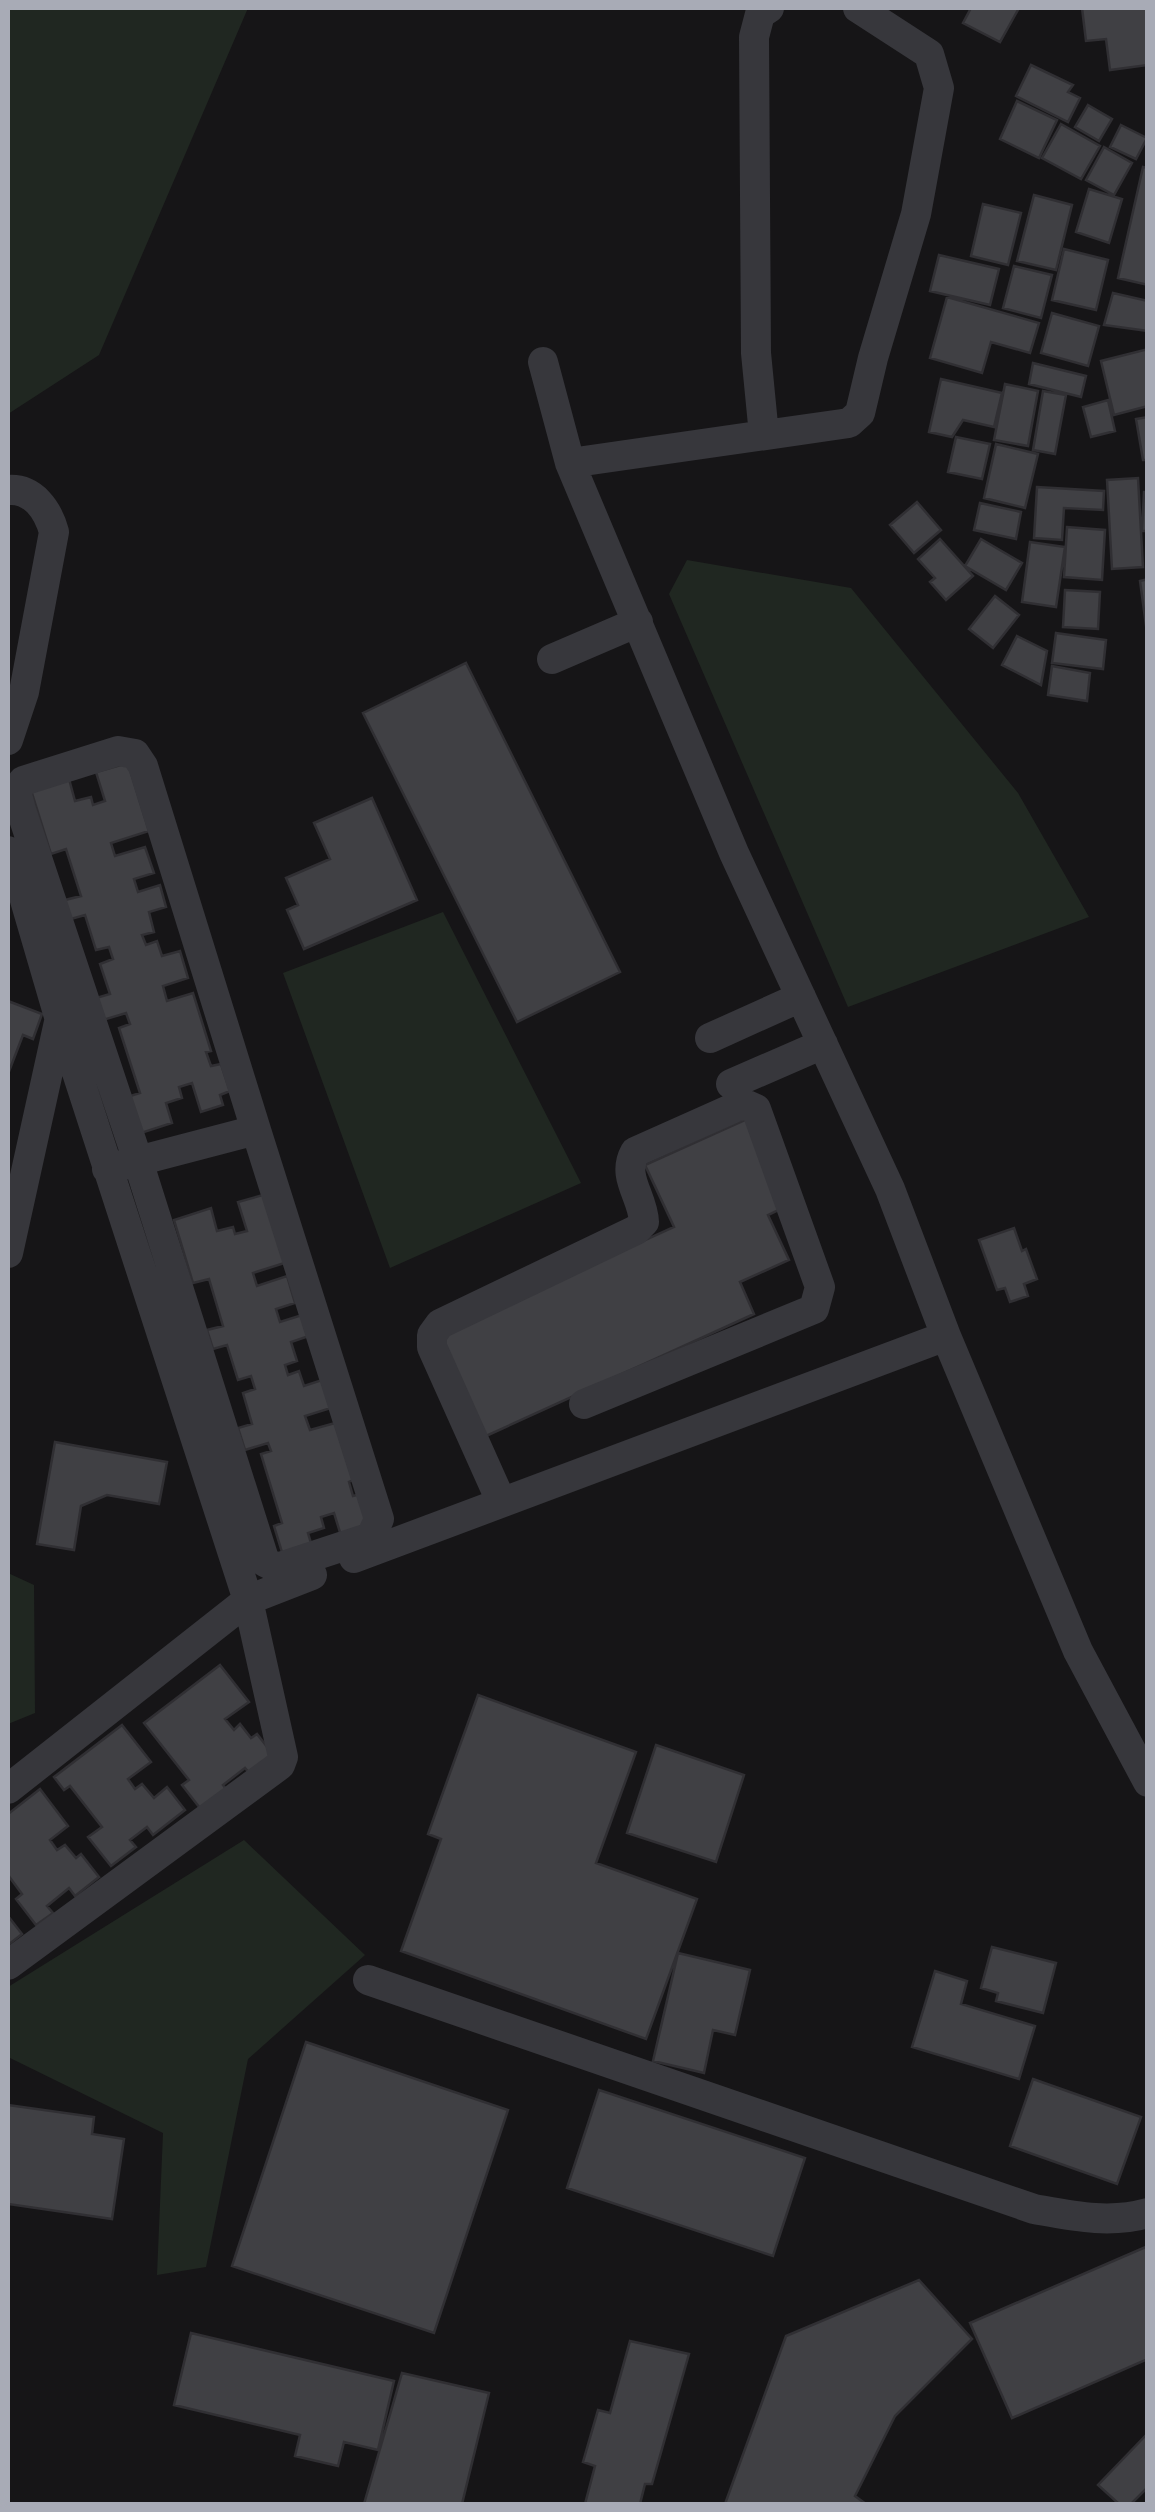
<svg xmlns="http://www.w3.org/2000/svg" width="1155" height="2512" viewBox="0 0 1155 2512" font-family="'Noto Sans',sans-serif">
<rect width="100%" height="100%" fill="#161517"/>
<path fill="#202721" d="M 8,8 L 248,8 L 99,355 L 8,414 Z
M 687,560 L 851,588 L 1018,793 L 1089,917 L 848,1007 L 669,594 Z
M 443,912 L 581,1183 L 390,1268 L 283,973 Z
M 8,1573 L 34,1585 L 35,1713 L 8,1724 Z
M 244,1840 L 365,1955 L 248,2059 L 206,2267 L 157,2275 L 163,2133 L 8,2057 L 8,1987 Z"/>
<path fill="#404044" stroke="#302f33" stroke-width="2.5" d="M 971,8 L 1019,8 L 1000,42 L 963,23 Z
M 1082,8 L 1148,8 L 1148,65 L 1110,70 L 1106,39 L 1086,41 Z
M 1031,65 L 1073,85 L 1068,92 L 1080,98 L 1068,122 L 1016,96 Z
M 1017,101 L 1057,120 L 1039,158 L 1000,139 Z
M 1088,105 L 1112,119 L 1099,141 L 1075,127 Z
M 1061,124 L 1100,146 L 1081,179 L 1042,158 Z
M 1121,125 L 1147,138 L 1136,159 L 1110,147 Z
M 1104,147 L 1132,163 L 1114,195 L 1086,180 Z
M 1143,167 L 1148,168 L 1148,285 L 1118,278 Z
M 1089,189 L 1122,199 L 1109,243 L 1076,232 Z
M 1034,195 L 1072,205 L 1056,270 L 1017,261 Z
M 983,204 L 1021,213 L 1008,265 L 971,256 Z
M 1064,249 L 1108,260 L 1096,310 L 1052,300 Z
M 939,255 L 999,269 L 990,305 L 930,291 Z
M 1014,266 L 1052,275 L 1041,318 L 1003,308 Z
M 1113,293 L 1148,301 L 1148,331 L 1104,325 Z
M 947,297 L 1039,323 L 1030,353 L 991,342 L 982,373 L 930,358 Z
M 1052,313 L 1099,326 L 1088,366 L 1041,353 Z
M 1148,349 L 1148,406 L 1114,415 L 1101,361 Z
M 1033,363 L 1086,376 L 1081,397 L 1029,384 Z
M 941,379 L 1002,393 L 994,427 L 963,420 L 952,437 L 929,432 Z
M 1005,384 L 1038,391 L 1028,446 L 994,440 Z
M 1043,391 L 1066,395 L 1055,454 L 1033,450 Z
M 1108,400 L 1115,431 L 1091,437 L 1083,407 Z
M 1148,417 L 1148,460 L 1143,460 L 1136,419 Z
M 956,437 L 990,444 L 982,479 L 948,472 Z
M 996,444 L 1038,454 L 1025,508 L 984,498 Z
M 1138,478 L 1143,567 L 1112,569 L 1107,480 Z
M 1037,487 L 1104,491 L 1103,510 L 1064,508 L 1062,540 L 1034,538 Z
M 1144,492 L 1148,492 L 1148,531 L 1142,531 Z
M 917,502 L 941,530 L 914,553 L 890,525 Z
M 980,503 L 1021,512 L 1016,539 L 974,530 Z
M 1067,527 L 1105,530 L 1102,580 L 1064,577 Z
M 940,539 L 973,576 L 946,600 L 930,582 L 935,578 L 918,559 Z
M 981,539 L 1022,563 L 1006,590 L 965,566 Z
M 1030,542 L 1065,547 L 1056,607 L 1022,602 Z
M 1148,579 L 1148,633 L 1147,633 L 1140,581 Z
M 1065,590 L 1100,592 L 1098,629 L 1063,627 Z
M 995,596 L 1019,615 L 993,648 L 969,629 Z
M 1056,633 L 1106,640 L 1103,669 L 1052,663 Z
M 1017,636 L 1047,651 L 1041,685 L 1002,665 Z
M 466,663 L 620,972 L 517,1022 L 363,713 Z
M 1052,666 L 1090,673 L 1087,701 L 1048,695 Z
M 128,763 L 149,831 L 111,843 L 115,856 L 145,847 L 154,873 L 134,879 L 138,892 L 160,885 L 166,907 L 149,912 L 154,932 L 142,935 L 146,945 L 157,941 L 162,956 L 180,951 L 188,978 L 163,986 L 167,1001 L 193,993 L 211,1051 L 206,1052 L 211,1066 L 221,1064 L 230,1091 L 220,1095 L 223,1105 L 201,1112 L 192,1083 L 179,1087 L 182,1098 L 166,1103 L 172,1123 L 138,1134 L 127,1097 L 140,1093 L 119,1028 L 130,1024 L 126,1013 L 103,1020 L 96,998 L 110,994 L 100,964 L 113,959 L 109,947 L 96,950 L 85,915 L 71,919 L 65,900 L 81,896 L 66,849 L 51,854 L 31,790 L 69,779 L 75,801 L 91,797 L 93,805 L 105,801 L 96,772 Z
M 372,798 L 417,900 L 304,949 L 287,910 L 298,905 L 286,878 L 330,859 L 314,823 Z
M 8,1001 L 42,1014 L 33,1039 L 23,1035 L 8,1074 Z
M 747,1119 L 787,1206 L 768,1215 L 789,1260 L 740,1282 L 754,1314 L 486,1436 L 439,1334 L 674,1227 L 645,1165 Z
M 270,1193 L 291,1261 L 253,1273 L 257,1286 L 287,1276 L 295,1303 L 276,1309 L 280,1322 L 302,1315 L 309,1336 L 291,1342 L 297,1361 L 285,1365 L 288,1375 L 299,1371 L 304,1386 L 322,1380 L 331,1408 L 305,1416 L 310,1430 L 335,1423 L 353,1480 L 349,1482 L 353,1496 L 364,1493 L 372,1521 L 343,1542 L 334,1513 L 321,1517 L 324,1528 L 308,1533 L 314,1553 L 285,1562 L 274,1526 L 282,1523 L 261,1454 L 271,1451 L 268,1443 L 245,1450 L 238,1428 L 252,1424 L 243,1393 L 255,1389 L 251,1376 L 238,1380 L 227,1345 L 213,1349 L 207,1330 L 223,1326 L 209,1279 L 193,1283 L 174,1220 L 211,1208 L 217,1231 L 233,1227 L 235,1234 L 247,1231 L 238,1202 Z
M 1014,1228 L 1022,1251 L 1026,1249 L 1037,1279 L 1024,1284 L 1028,1296 L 1010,1302 L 1005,1288 L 997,1290 L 979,1240 Z
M 55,1442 L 167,1462 L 159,1504 L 107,1495 L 81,1506 L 74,1550 L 37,1544 Z
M 220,1665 L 249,1702 L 225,1719 L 234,1730 L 240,1724 L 251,1738 L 257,1734 L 275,1757 L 251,1775 L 245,1768 L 223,1785 L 228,1792 L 203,1812 L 182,1785 L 189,1780 L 144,1723 Z
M 478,1695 L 636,1752 L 596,1863 L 697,1899 L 646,2039 L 401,1951 L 441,1839 L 428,1834 Z
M 122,1725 L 151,1762 L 128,1779 L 135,1789 L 142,1784 L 154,1798 L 167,1787 L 185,1810 L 153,1835 L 147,1827 L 130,1840 L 136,1847 L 111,1866 L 88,1837 L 102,1827 L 70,1786 L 64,1790 L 54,1777 Z
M 656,1745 L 744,1775 L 716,1862 L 627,1833 Z
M 40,1789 L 68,1826 L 50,1840 L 57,1850 L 65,1845 L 76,1858 L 81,1854 L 99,1877 L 75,1896 L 69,1888 L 47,1906 L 53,1913 L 36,1925 L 16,1899 L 22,1894 L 8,1875 L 8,1814 Z
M 8,1916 L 22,1934 L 8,1945 Z
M 992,1947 L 1056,1963 L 1043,2013 L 996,2001 L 998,1993 L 981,1988 Z
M 678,1953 L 750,1970 L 735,2035 L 713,2030 L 704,2073 L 653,2061 Z
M 935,1971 L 967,1981 L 961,2004 L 1035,2026 L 1019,2079 L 912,2047 Z
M 306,2042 L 508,2110 L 434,2333 L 232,2266 Z
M 1033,2079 L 1141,2117 L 1117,2184 L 1010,2146 Z
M 599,2090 L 805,2158 L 773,2256 L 567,2188 Z
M 8,2105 L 94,2117 L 92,2134 L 124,2139 L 112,2219 L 8,2204 Z
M 1148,2246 L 1148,2359 L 1012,2418 L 970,2323 Z
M 919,2280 L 972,2339 L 895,2416 L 855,2496 L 866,2504 L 725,2504 L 786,2336 Z
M 191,2333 L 394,2381 L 378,2450 L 344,2442 L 338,2466 L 295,2456 L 300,2435 L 174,2405 Z
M 630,2341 L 689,2354 L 652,2484 L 645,2484 L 640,2504 L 585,2504 L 595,2466 L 583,2462 L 598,2410 L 610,2413 Z
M 402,2373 L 489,2393 L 462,2504 L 364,2504 Z
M 1148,2433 L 1148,2487 L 1131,2504 L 1119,2504 L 1098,2485 Z"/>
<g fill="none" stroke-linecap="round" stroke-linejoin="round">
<path stroke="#37373c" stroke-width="30" d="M 543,362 L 570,463 L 734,853 L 890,1189 L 946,1336
M 764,435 L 756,353 L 754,37 L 760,14 L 769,8
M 570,463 L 849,423 L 860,413 L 873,358 L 916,214 L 939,88 L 929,54 L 858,8
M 8,490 C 33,488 48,510 54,532 L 24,692 L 8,740
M 552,659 L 638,622
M 8,851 L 13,859 L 60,1020 L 248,1600 L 283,1757 L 280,1765 L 8,1965
M 710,1038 L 801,997
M 731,1084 L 823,1044
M 107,1169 L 256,1130 L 379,1519 L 371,1537 L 277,1568 L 265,1562 L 138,1161 L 21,810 L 16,791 L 23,781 L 118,751 L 135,754 L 143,766 L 256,1130
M 8,1253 L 59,1022
M 501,1501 L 432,1347 L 432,1335 L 440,1324 L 636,1230 L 644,1222 C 643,1196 621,1177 635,1152 L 738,1106 L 747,1105 L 756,1109 L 820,1287 L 814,1309 L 584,1404
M 354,1558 L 946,1336 L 1078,1651 L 1148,1782
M 8,1789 L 248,1600 L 312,1575
M 368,1980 L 1034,2209 C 1073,2216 1109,2224 1148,2213"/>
</g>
<rect width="1155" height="2512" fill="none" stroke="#a8abb6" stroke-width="20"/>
</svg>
